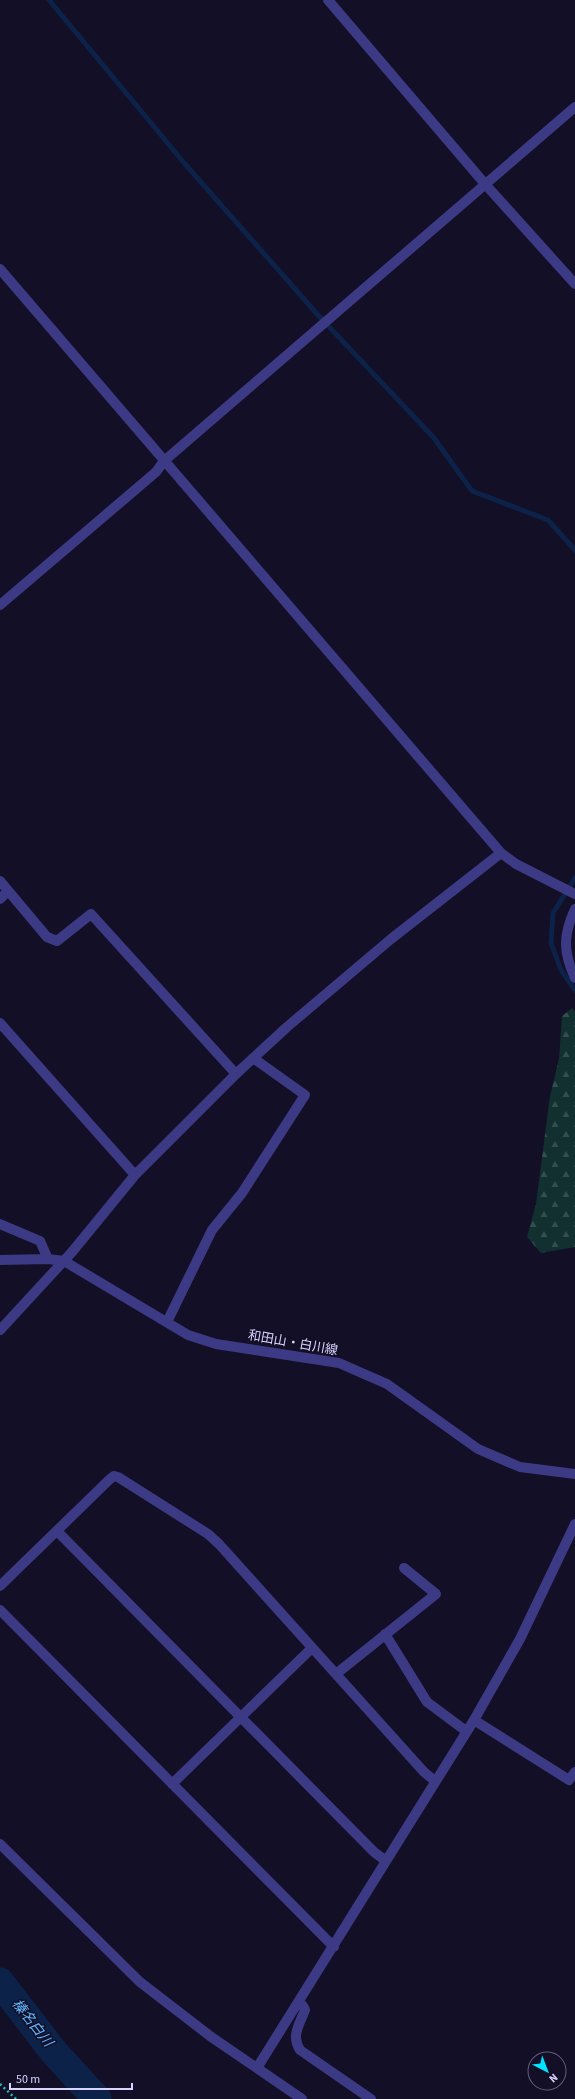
<svg xmlns="http://www.w3.org/2000/svg" width="575" height="2099" viewBox="0 0 575 2099" font-family="'Source Sans 3','Noto Sans JP',sans-serif">
<defs>
<pattern id="forest-firs" width="22" height="20" patternUnits="userSpaceOnUse"><rect width="22" height="20" fill="#12302f"/><path d="M5 1l3.5 6h-7zM16 11l3.5 6h-7z" fill="#344d4e"/></pattern>
</defs>
<rect width="100%" height="100%" fill="#130f26"/>
<path fill="url(#forest-firs)" d="M 572,1008 L 575,1011 L 575,1247 L 541,1253 L 527,1237 L 536,1204 L 550,1096 L 559,1059 L 562,1016 Z"/>
<g fill="none" stroke-linecap="round" stroke-linejoin="round">
<path stroke="#0c2248" stroke-width="5" d="M 49,0 L 185,164 L 318,315 L 434,438 L 472,491 L 548,520 L 575,550
M 575,878 L 553,913 L 551,943 L 561,970 L 575,990"/>
<path stroke="#0c2248" stroke-width="29" d="M 0,1982 L 53,2051 L 97,2099"/>
<path stroke="#2fb8b0" stroke-width="2.5" stroke-dasharray="2 3" stroke-linecap="butt" d="M 0,2084 L 16,2099"/>
<path stroke="#3d3a85" stroke-width="10" d="M 328,0 L 485,184 L 575,284
M 0,269 L 501,853 L 516,864 L 575,894
M 0,605 L 156,472 L 164,461 L 575,107
M 0,881 L 47,937 L 57,941 L 91,914 L 236,1074
M 0,899 L 8,891
M 575,909 C 563,935 563,952 575,978
M 0,1023 L 135,1175
M 0,1224 L 40,1241 L 48,1259
M 0,1260 L 48,1259 L 64,1261 L 188,1335 L 216,1344 L 339,1363 L 387,1384 L 478,1449 L 520,1467 L 575,1474
M 167,1322 L 212,1230 L 242,1193 L 305,1095 L 253,1058
M 0,1330 L 72,1252 L 135,1175 L 236,1074 L 287,1027 L 391,939 L 501,853
M 57,1531 L 374,1852 L 386,1861
M 0,1586 L 110,1479 L 114,1476 L 118,1477 L 208,1534 L 219,1544 L 424,1772 L 435,1781
M 0,1610 L 334,1947
M 385,1634 L 427,1702 L 466,1731
M 336,1674 L 436,1594 L 404,1568
M 474,1720 L 569,1780 L 575,1772
M 172,1784 L 312,1648
M 0,1844 L 140,1982 L 210,2036 L 302,2099
M 298,2002 L 303,2006 L 305,2010 C 299,2025 291,2036 300,2050 L 371,2099
M 257,2068 L 474,1720 L 520,1639 L 575,1524"/>
</g>
<g text-anchor="middle" dominant-baseline="central" stroke-width="3" stroke-linejoin="round" paint-order="stroke">
<g font-size="13" fill="#d9d4ff" stroke="#130f26">
<text transform="translate(293 1343) rotate(10)">和田山・白川線</text>
</g>
<g font-size="14" font-style="italic" fill="#62b6ff" stroke="#130f26">
<text transform="translate(32 2023) rotate(52)">榛名白川</text>
</g>
</g>
<g transform="translate(547 2071) rotate(138)"><circle r="19" fill="#130f26" stroke="#625e7d"/>
<path d="M0-3L7 15L0 10L-7 15Z" fill="#00e5ff"/>
<text y="-6" font-size="11" font-weight="bold" text-anchor="middle" fill="#d9d4ff">N</text>
</g>
<path d="M10 2083v6h122v-6" fill="none" stroke="#d9d4ff" stroke-width="2"/>
<text x="16" y="2083" font-size="12" fill="#d9d4ff" stroke="#130f26" stroke-width="3" paint-order="stroke">50 m</text>
</svg>
